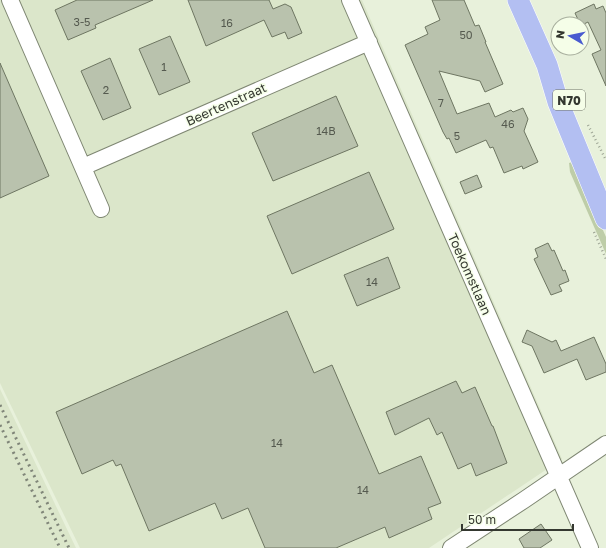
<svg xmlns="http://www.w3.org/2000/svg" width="606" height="548" viewBox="0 0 606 548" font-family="'Golos Text',sans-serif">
<rect width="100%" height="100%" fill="#e8f1db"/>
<path fill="#dbe6ca" d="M 0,0 L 362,0 L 562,459 L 429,548 L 80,548 L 0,383 Z
M 0,389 L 76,548 L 0,548 Z"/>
<path fill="#becda8" d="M 573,162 L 606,237 L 606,254 L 570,172 L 569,163 Z"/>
<path fill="#b9c2ad" stroke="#6e7662" d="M 77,0 L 153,0 L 95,25 L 96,28 L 68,40 L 55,10 Z
M 188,0 L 269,0 L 273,9 L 285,4 L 291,7 L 302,33 L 288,39 L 285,32 L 272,37 L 264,20 L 206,46 Z
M 432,0 L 464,0 L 475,26 L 479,25 L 486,42 L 485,42 L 503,84 L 485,92 L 480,81 L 439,71 L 457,114 L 489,103 L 495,117 L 511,110 L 513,112 L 523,108 L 528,119 L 524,131 L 538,162 L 523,169 L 522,166 L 504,173 L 493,147 L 490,148 L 486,140 L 456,153 L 449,138 L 447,139 L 443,132 L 405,45 L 428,34 L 425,27 L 440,20 Z
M 594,4 L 596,9 L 603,6 L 606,13 L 606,86 L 592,54 L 601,50 L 588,22 L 582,25 L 580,24 L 575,13 Z
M 170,36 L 190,82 L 159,95 L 139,49 Z
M 110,58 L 131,108 L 103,120 L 81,71 Z
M 0,63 L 49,176 L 0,198 Z
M 336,96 L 358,146 L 273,181 L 252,133 Z
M 369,172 L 394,229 L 292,274 L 267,216 Z
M 477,175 L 482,187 L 465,194 L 460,182 Z
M 548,243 L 552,251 L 554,250 L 563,271 L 565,270 L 569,281 L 559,285 L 562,291 L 551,295 L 534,259 L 538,257 L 535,249 Z
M 388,257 L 400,288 L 357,306 L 344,275 Z
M 287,311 L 314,373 L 332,365 L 379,474 L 421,456 L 441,503 L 428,508 L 432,519 L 389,538 L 385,527 L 336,548 L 265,548 L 248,508 L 222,519 L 215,503 L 149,531 L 121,464 L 116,466 L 113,460 L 82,474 L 56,412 Z
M 527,330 L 552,342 L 556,340 L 561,351 L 594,337 L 606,364 L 606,372 L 586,380 L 577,359 L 544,373 L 532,346 L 522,342 Z
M 456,381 L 462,393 L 475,387 L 492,426 L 493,426 L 507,463 L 476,476 L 471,463 L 458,469 L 442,432 L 437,435 L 429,418 L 395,435 L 386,412 Z
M 541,524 L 552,540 L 540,548 L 524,548 L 519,539 Z"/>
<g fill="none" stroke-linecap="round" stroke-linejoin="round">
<defs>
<path id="minor" d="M 10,0 L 101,209
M 350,0 L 590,548
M 83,167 L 369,42
M 451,548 L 524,500 L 606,444"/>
<path id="major" d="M 518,0 L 547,65 L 558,102 L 606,219"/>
</defs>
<use href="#minor" stroke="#7f8773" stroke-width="18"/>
<use href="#major" stroke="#fff" stroke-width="22"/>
<path stroke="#9da494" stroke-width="2.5" stroke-dasharray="1 3" stroke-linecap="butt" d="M 588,125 L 606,160
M 594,232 L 606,259"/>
<use href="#minor" stroke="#fff" stroke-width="16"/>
<use href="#major" stroke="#b3bff2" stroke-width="21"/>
<path stroke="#808679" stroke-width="3" stroke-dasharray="2 4" stroke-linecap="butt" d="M 0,405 L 69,548
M 0,425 L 60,548"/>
</g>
<g text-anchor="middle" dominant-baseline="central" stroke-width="3" stroke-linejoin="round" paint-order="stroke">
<g font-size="11" fill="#555a4f">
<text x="82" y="21">3-5</text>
<text x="227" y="22">16</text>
<text x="466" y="34">50</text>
<text x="164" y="66">1</text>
<text x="106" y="89">2</text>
<text x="441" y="102">7</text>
<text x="508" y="123">46</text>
<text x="326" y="130">14B</text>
<text x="457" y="135">5</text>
<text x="372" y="281">14</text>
<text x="277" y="442">14</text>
<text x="363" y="489">14</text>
</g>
<rect fill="#f5fee8" stroke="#6e7367" stroke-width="1" x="553" y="90" width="32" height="20" rx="3"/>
<g font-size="12" font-weight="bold" fill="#343830">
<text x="569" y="100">N70</text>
</g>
<g font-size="13" fill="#343830" stroke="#f5fee8">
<text transform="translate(226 104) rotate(-24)">Beertenstraat</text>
<text transform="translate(470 274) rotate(66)">Toekomstlaan</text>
</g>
</g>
<g transform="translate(570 36) rotate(279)"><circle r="19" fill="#f5fee8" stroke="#a8af9e"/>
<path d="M0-3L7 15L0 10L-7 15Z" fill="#495bd0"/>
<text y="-6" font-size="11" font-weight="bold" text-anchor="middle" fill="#343830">N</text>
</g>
<path d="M462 524v6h111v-6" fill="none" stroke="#343830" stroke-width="2"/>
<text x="468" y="524" font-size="12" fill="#343830" stroke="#f5fee8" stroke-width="3" paint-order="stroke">50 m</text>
</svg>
